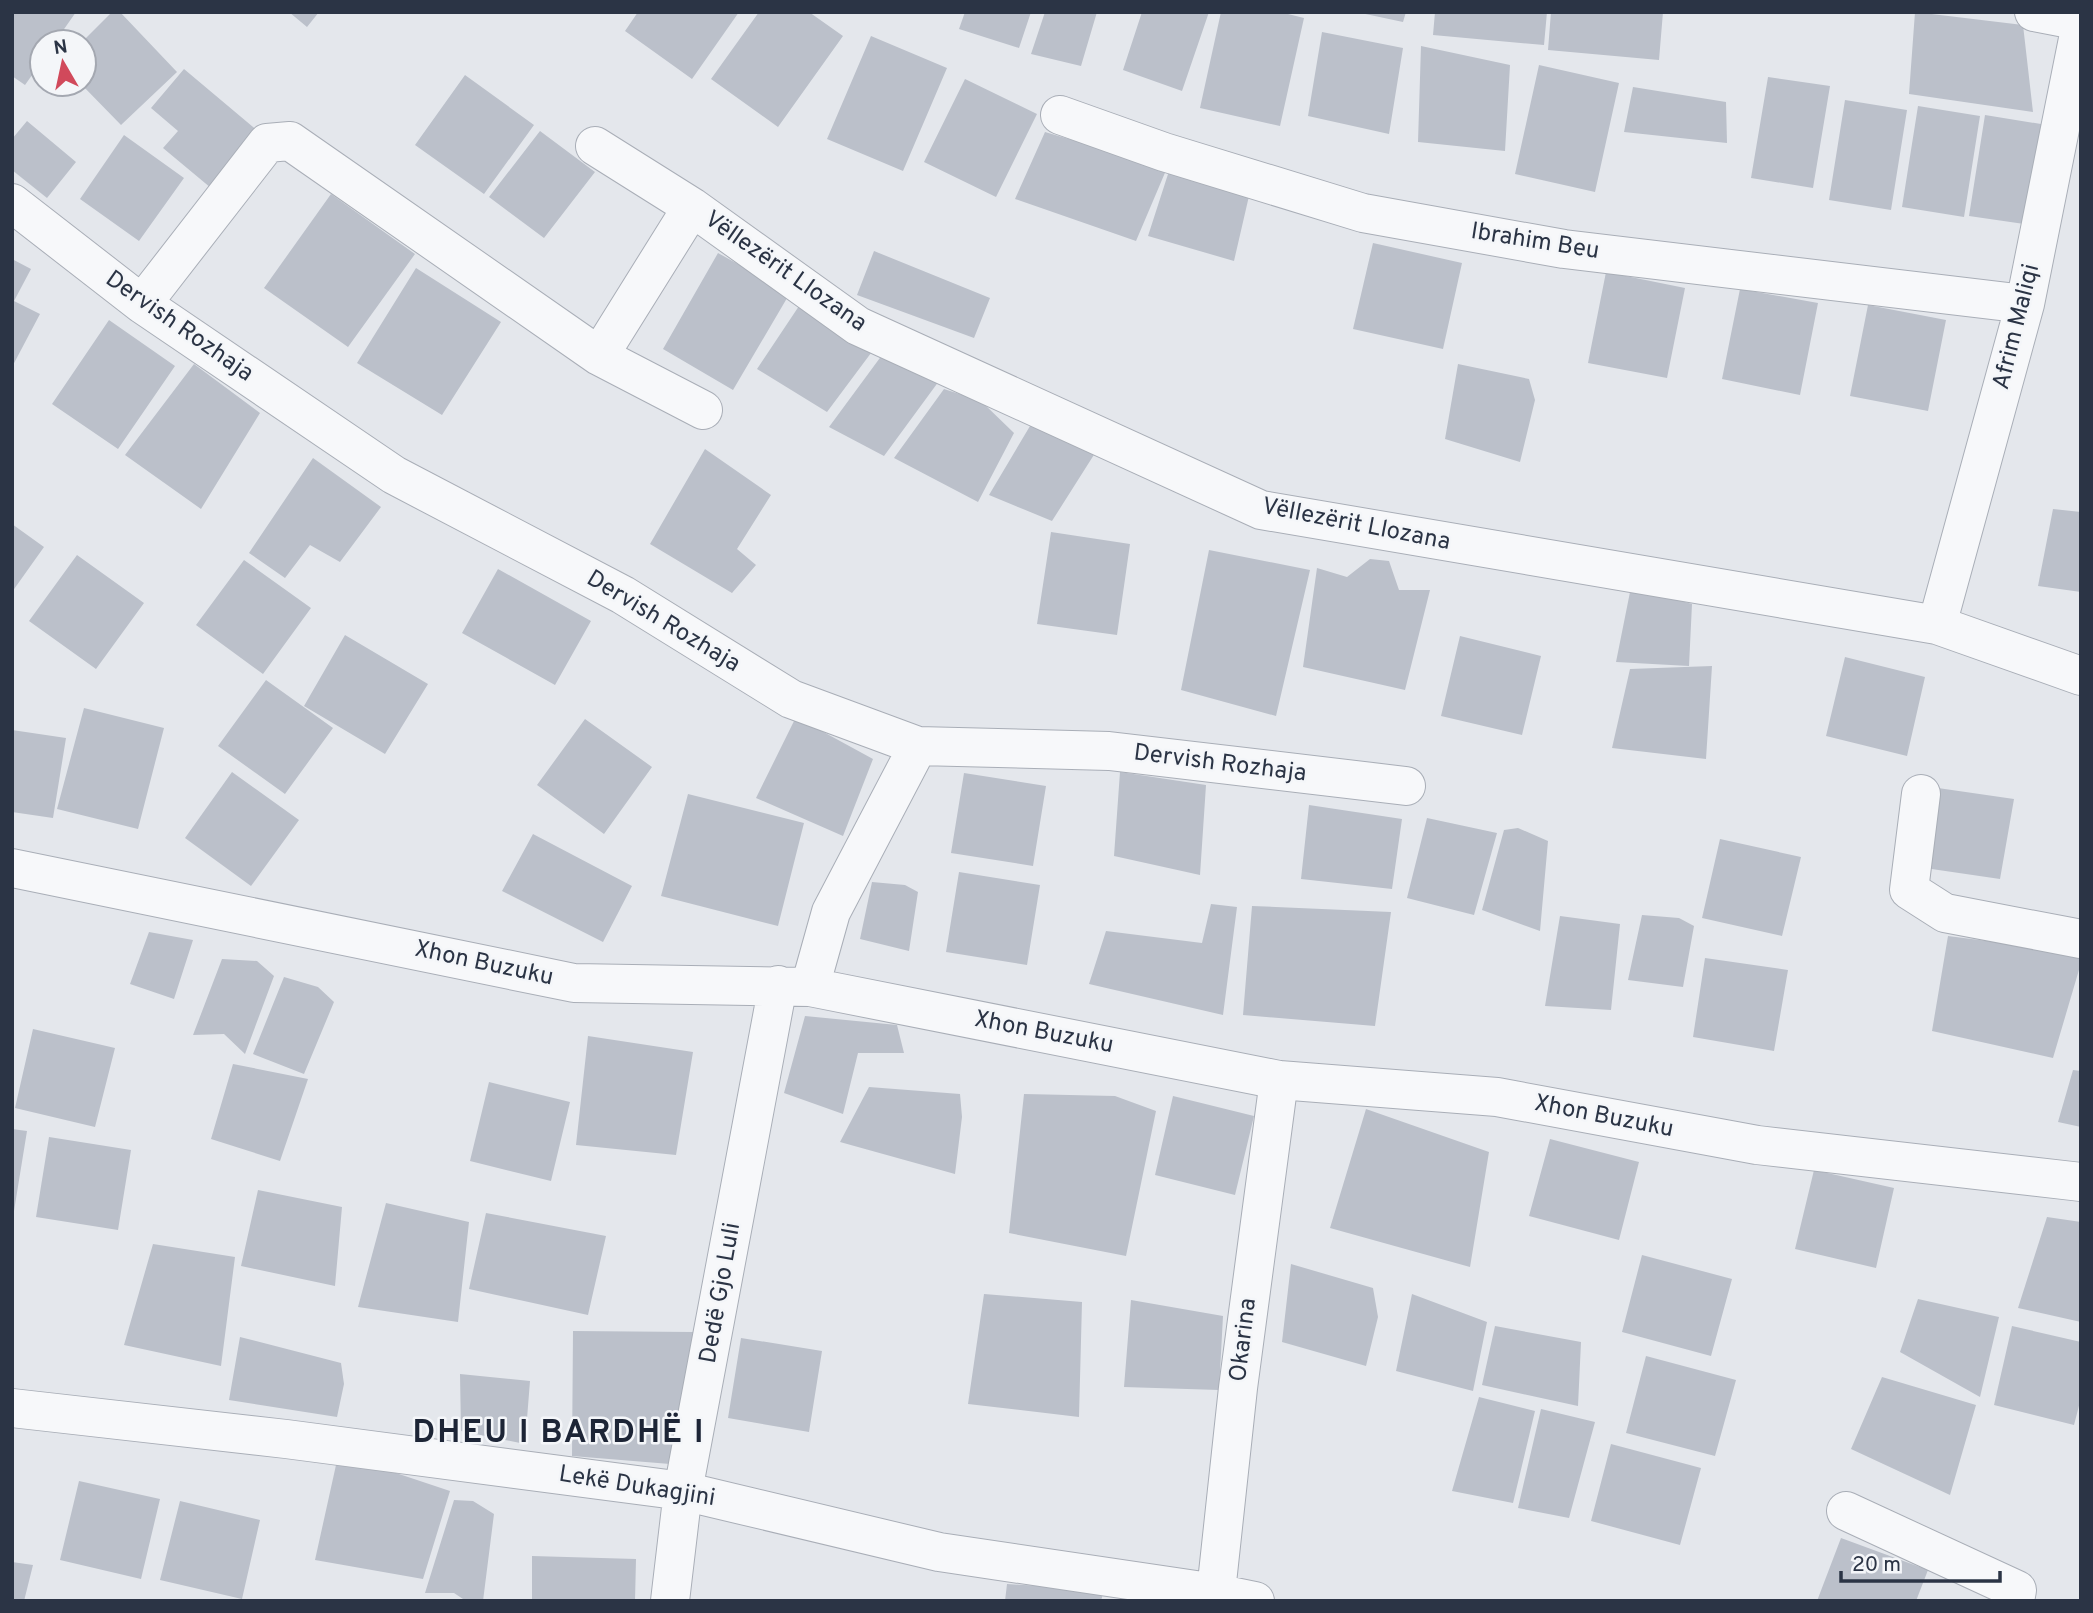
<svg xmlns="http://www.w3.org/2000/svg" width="2093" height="1613" viewBox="0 0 2093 1613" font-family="Overpass,sans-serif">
<rect width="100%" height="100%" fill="#e4e7ec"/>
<path fill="#bbc0ca" d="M 12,12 L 76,12 L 55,42 L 42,42 L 42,61 L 25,85 L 12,76 Z
M 112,12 L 120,12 L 177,72 L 121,125 L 81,84 L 84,84 L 84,42 L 82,42 Z
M 289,12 L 319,12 L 307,27 Z
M 638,12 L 739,12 L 692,79 L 625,31 Z
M 759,12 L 809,12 L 843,36 L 778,127 L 711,79 Z
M 965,12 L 1031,12 L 1019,48 L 959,29 Z
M 1045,12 L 1097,12 L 1081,66 L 1031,54 Z
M 1142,12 L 1209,12 L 1182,91 L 1123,70 Z
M 1221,12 L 1280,12 L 1304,18 L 1280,126 L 1200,108 Z
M 1356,12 L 1406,12 L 1403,22 Z
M 1435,12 L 1547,12 L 1544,45 L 1433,35 Z
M 1551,12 L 1663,12 L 1659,60 L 1548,50 Z
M 1915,12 L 2023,25 L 2033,112 L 1909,94 Z
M 1322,32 L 1403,48 L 1389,134 L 1308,116 Z
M 871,36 L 947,68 L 903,171 L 827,139 Z
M 1421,46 L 1510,65 L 1505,151 L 1418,142 Z
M 1539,65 L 1619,83 L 1595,192 L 1515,174 Z
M 184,69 L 259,132 L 211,188 L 163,148 L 178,131 L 151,108 Z
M 465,75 L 534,125 L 484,194 L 415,145 Z
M 1768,77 L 1830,86 L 1813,188 L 1751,178 Z
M 965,79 L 1037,114 L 996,197 L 924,162 Z
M 1633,87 L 1726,102 L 1727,143 L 1624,132 Z
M 1845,100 L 1907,110 L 1891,210 L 1829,200 Z
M 1918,106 L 1980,116 L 1964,217 L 1902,207 Z
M 1985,115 L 2047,125 L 2031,225 L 1969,216 Z
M 27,121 L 76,162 L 47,198 L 12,170 L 12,139 Z
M 540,131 L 595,172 L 544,238 L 489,197 Z
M 1045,132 L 1167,168 L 1136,241 L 1015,199 Z
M 124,135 L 184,178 L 139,241 L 80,199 Z
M 1169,171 L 1249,196 L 1234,261 L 1148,236 Z
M 331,194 L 415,254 L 348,347 L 264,288 Z
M 1373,243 L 1462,263 L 1443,349 L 1353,329 Z
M 874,251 L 990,298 L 974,338 L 857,295 Z
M 718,253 L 790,293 L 733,390 L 663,349 Z
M 12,259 L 31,269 L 14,301 L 40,314 L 12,367 Z
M 416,268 L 501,322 L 442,415 L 357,363 Z
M 1606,272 L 1685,288 L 1667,378 L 1588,363 Z
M 1740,289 L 1818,303 L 1800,395 L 1722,379 Z
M 803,300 L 874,349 L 827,412 L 757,369 Z
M 1868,305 L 1946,320 L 1928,411 L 1850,396 Z
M 109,320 L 175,366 L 118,449 L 52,404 Z
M 885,351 L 939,381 L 884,456 L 829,427 Z
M 194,364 L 260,413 L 201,509 L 125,455 Z
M 1458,364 L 1529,379 L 1535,400 L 1520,462 L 1445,439 Z
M 944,389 L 981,401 L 1014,433 L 978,502 L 894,458 Z
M 1033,421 L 1097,450 L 1052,521 L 989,495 Z
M 705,449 L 771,495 L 737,549 L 756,565 L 732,593 L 650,544 Z
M 313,458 L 381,507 L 340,562 L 310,545 L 285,578 L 249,553 Z
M 2053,509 L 2081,512 L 2081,592 L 2038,586 Z
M 12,524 L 44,547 L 12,592 Z
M 1051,532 L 1130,544 L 1117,635 L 1037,624 Z
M 1209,550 L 1310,570 L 1276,716 L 1181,690 Z
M 77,555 L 144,603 L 96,669 L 29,621 Z
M 1370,559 L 1389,561 L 1399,590 L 1430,590 L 1405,690 L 1303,667 L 1317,568 L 1347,577 Z
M 244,560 L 311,608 L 263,674 L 196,625 Z
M 498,569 L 591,621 L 555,685 L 462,633 Z
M 1631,587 L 1692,604 L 1689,666 L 1616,662 Z
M 345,635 L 428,684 L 385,754 L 304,706 Z
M 1460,636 L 1541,656 L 1522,735 L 1441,716 Z
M 1845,657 L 1925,677 L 1907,756 L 1826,736 Z
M 1712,666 L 1706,759 L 1612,748 L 1630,669 Z
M 266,680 L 333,728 L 285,794 L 218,746 Z
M 84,708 L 164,728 L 138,829 L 57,809 Z
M 796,717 L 873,759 L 843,836 L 756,798 Z
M 585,719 L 652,767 L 604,834 L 537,785 Z
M 12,730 L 66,738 L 53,818 L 12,812 Z
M 232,772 L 299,820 L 251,886 L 185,838 Z
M 1120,772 L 1206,785 L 1200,875 L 1114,856 Z
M 964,773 L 1046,786 L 1033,866 L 951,853 Z
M 1931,787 L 2014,799 L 2000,879 L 1918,867 Z
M 688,794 L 804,823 L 778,926 L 661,896 Z
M 1309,805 L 1402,819 L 1392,889 L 1301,879 Z
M 1427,818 L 1497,833 L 1474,915 L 1407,898 Z
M 1518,828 L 1548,841 L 1540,931 L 1482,910 L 1504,830 Z
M 533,834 L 632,886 L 603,942 L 502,891 Z
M 1720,839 L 1801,857 L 1782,936 L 1702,918 Z
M 959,872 L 1040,885 L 1027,965 L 946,952 Z
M 872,882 L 905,885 L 918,892 L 909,951 L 860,939 Z
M 1211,904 L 1237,907 L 1223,1015 L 1089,984 L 1106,931 L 1202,943 Z
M 1252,906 L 1391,912 L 1375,1026 L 1243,1015 Z
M 1642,915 L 1679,918 L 1694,926 L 1683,987 L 1628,980 Z
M 1560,916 L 1620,924 L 1611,1010 L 1545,1006 Z
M 149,932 L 193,940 L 174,999 L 130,984 Z
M 1948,936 L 2081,953 L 2081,963 L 2053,1058 L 1932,1031 Z
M 1705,958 L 1788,970 L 1774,1051 L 1693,1037 Z
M 222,959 L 257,961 L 274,976 L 245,1054 L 224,1034 L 193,1035 Z
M 284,977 L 318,987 L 334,1002 L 304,1074 L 253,1054 Z
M 805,1016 L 897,1025 L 904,1053 L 858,1053 L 843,1114 L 784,1093 Z
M 33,1029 L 115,1048 L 95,1127 L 15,1108 Z
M 588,1036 L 693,1052 L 676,1155 L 576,1145 Z
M 233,1064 L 308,1079 L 280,1161 L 211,1139 Z
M 2073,1070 L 2081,1071 L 2081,1127 L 2058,1122 Z
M 489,1082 L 570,1102 L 551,1181 L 470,1161 Z
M 869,1087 L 960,1094 L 962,1117 L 955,1174 L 840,1142 Z
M 1024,1094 L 1115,1096 L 1156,1111 L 1126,1256 L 1009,1233 Z
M 1173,1096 L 1254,1116 L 1235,1195 L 1155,1175 Z
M 1366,1109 L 1489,1152 L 1470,1267 L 1330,1228 Z
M 12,1129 L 27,1131 L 14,1211 L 12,1211 Z
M 49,1137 L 131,1150 L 118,1230 L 36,1217 Z
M 1550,1139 L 1639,1162 L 1619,1240 L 1529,1216 Z
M 1814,1170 L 1894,1188 L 1876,1268 L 1795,1249 Z
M 258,1190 L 342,1207 L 335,1286 L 241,1266 Z
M 386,1203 L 469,1222 L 458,1322 L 358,1307 Z
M 486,1213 L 606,1236 L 588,1315 L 469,1289 Z
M 2047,1217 L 2081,1222 L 2081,1322 L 2018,1308 Z
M 153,1244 L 235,1257 L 221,1366 L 124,1345 Z
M 1642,1255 L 1732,1279 L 1711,1356 L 1622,1332 Z
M 1291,1264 L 1373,1288 L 1378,1317 L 1366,1366 L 1282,1342 Z
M 984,1294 L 1082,1302 L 1079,1417 L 968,1404 Z
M 1412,1294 L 1487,1322 L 1473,1391 L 1396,1371 Z
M 1918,1299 L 1999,1317 L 1980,1397 L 1900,1352 Z
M 1131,1300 L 1223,1316 L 1219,1390 L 1124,1387 Z
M 1495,1326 L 1581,1342 L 1578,1406 L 1482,1385 Z
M 2012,1326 L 2081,1342 L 2081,1398 L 2074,1425 L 1994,1405 Z
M 573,1331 L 693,1332 L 670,1464 L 572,1456 Z
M 240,1337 L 341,1363 L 344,1384 L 337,1417 L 229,1400 Z
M 741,1338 L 822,1351 L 809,1432 L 728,1418 Z
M 1646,1356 L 1736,1380 L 1715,1456 L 1626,1433 Z
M 460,1374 L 530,1381 L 525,1444 L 461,1431 Z
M 1882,1377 L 1976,1405 L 1950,1495 L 1851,1449 Z
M 1479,1397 L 1535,1411 L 1513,1503 L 1452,1491 Z
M 1541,1409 L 1595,1422 L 1569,1518 L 1518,1508 Z
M 1611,1444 L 1701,1468 L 1680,1545 L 1591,1521 Z
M 336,1465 L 390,1471 L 450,1491 L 423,1579 L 315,1560 Z
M 79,1481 L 160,1499 L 141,1579 L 60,1560 Z
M 454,1500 L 473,1501 L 494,1514 L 483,1601 L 466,1601 L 454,1593 L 425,1593 Z
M 180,1501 L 260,1520 L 242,1599 L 160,1580 Z
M 1841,1538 L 1928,1570 L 1916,1601 L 1817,1601 Z
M 532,1556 L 636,1559 L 635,1601 L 532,1601 Z
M 12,1562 L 33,1565 L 24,1601 L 12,1601 Z
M 1007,1584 L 1104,1590 L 1101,1601 L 1005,1601 Z"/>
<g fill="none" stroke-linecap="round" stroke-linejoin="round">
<defs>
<path id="minor" d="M 2034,12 L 2081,21
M 1060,115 L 1164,152 L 1363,213 L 1564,249 L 2025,304
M 595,146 L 692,207 L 858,326 L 1261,510 L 1937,625 L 2081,676
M 12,203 L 142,304 L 394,475 L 623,595 L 791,699 L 918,746 L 1109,751 L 1406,786
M 142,304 L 267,143 L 290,141 L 599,356 L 703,410
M 599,356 L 692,207
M 1937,625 L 2025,304 L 2081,24
M 1921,794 L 1909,890 L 1945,913 L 2081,939
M 12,868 L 574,983 L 810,987 L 1279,1080 L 1497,1097 L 1757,1145 L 2081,1182
M 810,987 L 831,912 L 918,746
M 12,1408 L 286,1439 L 683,1491 L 939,1552 L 1216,1593 L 1255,1601
M 1846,1511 L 2017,1590 L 2015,1601
M 670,1601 L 683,1491 L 778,985
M 1215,1601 L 1238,1388 L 1279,1080"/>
</defs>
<use href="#minor" stroke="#a9aeb7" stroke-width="40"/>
<use href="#minor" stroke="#f7f8fa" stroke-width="38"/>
</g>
<g text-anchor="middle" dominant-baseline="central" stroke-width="5" stroke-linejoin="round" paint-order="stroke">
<g font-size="24" fill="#2b3445" stroke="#f4f6f9">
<text transform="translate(1535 242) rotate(9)">Ibrahim Beu</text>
<text transform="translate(785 272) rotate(35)">Vëllezërit Llozana</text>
<text transform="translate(179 327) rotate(35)">Dervish Rozhaja</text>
<text transform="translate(2017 327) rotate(-76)">Afrim Maliqi</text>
<text transform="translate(1356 525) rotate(11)">Vëllezërit Llozana</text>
<text transform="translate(663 622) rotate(31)">Dervish Rozhaja</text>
<text transform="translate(1220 764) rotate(7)">Dervish Rozhaja</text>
<text transform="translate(484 964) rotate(12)">Xhon Buzuku</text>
<text transform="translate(1044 1033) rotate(11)">Xhon Buzuku</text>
<text transform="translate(1604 1117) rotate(11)">Xhon Buzuku</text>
<text transform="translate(721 1293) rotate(-80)">Dedë Gjo Luli</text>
<text transform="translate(1244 1340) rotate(-83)">Okarina</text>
<text transform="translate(637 1487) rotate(9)">Lekë Dukagjini</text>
</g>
<g font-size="32" font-weight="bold" letter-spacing="2" fill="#1d2536" stroke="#f4f6f9">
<text x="559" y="1434">DHEU I BARDHË I</text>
</g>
</g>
<rect width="2093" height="1613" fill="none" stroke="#2b3445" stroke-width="28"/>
<g transform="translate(63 63) rotate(351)"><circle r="33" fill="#f4f6f9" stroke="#a4a8b1" stroke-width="2"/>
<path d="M0-5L12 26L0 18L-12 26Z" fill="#d1495b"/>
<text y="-10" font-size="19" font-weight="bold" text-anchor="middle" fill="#2b3445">N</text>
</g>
<path d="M1841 1571v10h159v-10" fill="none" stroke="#2b3445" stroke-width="3.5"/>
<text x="1852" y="1571" font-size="21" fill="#2b3445" stroke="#f4f6f9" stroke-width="5" paint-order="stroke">20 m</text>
</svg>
